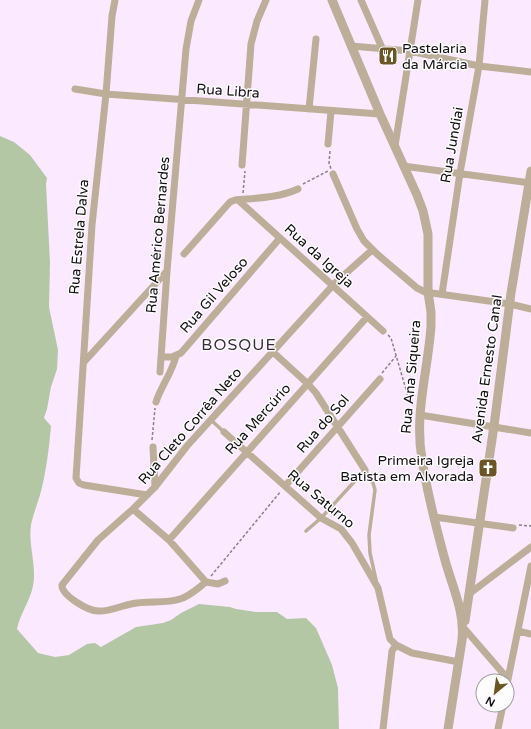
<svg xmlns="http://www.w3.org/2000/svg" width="531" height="729" viewBox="0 0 531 729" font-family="'Varela Round',sans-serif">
<rect width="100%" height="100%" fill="#fbe9ff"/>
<path fill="#b3c7a5" d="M 0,136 L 14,142 L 30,155 L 47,178 L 46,184 L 50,263 L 49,307 L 58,350 L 57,369 L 51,387 L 47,409 L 44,418 L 51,426 C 49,449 46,473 40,495 C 37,505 33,515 31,525 C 28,545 37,566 33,586 C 30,601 20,614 17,629 L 38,653 L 55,657 L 69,655 L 87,644 L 95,643 L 101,647 L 136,627 L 163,623 L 171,620 L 181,613 L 199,604 L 230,607 L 236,609 L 256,612 L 277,612 L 287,619 L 306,618 L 316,628 L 332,665 L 338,688 L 339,729 L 0,729 Z"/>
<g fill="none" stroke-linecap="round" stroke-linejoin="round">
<path stroke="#8b7f8d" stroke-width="1.5" stroke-dasharray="3 2" stroke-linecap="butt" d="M 330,151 L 329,163 L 331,169
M 303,184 L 328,171
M 243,193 L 245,171
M 388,335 L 391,338 L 407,393 L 407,400 L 413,405
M 382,373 L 396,356
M 152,440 L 155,408
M 519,525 L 531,526
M 211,576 L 281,491"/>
<path stroke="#bcae98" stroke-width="3.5" d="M 211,420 L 224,432
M 306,531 L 321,518 L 365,470 L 373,483 L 375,490 L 369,535 L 370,553 L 376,580"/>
<path stroke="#bcae98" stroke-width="7" d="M 115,0 L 112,16 L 106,94 L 92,225 L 76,478 L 79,483 L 84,485 L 147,495
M 361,0 L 383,50
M 351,46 L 410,51 L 479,66 L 531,72
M 75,89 L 106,94 L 380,114
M 309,109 L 316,39
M 328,144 L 331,111
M 395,146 L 418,0
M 242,165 L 251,44 L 257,21 L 266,0
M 403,166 L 531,183
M 333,174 L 357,229 L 364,241 L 377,254 L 417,288 L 425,292 L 510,304 L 531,309
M 238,200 L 383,331
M 184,254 L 230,202 L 235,200 C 256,198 278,198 298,189
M 442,294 L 460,173 L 479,66 L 485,0
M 273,352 L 308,384 L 316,393 L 365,470
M 161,357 L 172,357 L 181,353 L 280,238
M 84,362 L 167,271
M 160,372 L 167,271 L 186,49 L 191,21 L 199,0
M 156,402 C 161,386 172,373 176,356
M 420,415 L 531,433
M 224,432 L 321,518 L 341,529 L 352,543 L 378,588 L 388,631 L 390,639 L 396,645 L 412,653 L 459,662
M 153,447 L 155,487
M 286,485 L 380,379
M 133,509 L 169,540 L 206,582
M 434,517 L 513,528
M 169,540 L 367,317
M 206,582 C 198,588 190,596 180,599 C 166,604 146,600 131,604 C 120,606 109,612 98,611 C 88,611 61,595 62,585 L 98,540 L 133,509 L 155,487 L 187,446 L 335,283 L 372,250
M 206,582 L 218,584 L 225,581
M 469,594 L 531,547
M 463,627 L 508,679
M 518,631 L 531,634
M 507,684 L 531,566
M 383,729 L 392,651 L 396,645
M 498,729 L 503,705"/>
<path stroke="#bcae98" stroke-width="9" d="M 332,0 L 380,114 L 417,195 L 423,211 L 428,234 L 428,292 L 431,312 L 431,326 C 428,371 414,414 422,459 C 427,493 436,527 445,560 C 452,586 465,612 462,639
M 465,621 L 494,426 L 511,293 L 531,171
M 448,729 L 463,634"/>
</g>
<defs>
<symbol id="restaurant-square" viewBox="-11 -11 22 22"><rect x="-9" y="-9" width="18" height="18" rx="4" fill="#6b5525" stroke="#fdfdfd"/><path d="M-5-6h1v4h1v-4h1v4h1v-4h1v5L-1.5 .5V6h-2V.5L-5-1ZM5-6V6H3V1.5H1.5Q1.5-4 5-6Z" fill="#fff"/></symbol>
<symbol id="church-square" viewBox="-11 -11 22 22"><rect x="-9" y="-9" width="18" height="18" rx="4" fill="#6b5525" stroke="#fdfdfd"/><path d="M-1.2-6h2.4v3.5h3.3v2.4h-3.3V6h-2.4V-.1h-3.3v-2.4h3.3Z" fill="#fff"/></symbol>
</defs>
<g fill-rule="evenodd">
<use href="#restaurant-square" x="377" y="45" width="22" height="22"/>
<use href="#church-square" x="477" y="457" width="22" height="22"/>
</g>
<g text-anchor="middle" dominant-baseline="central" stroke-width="3" stroke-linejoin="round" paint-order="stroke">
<g font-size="14" fill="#140e15" stroke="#fdfdfd" text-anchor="start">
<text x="402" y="48">Pastelaria<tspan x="402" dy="16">da Márcia</tspan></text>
<text x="474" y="460" text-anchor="end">Primeira Igreja<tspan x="474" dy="16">Batista em Alvorada</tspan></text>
</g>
<g font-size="14" fill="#140e15" stroke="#fdfdfd">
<text transform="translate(228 91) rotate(4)">Rua Libra</text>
<text transform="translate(452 145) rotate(-80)">Rua Jundiai</text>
<text transform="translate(158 235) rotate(-85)">Rua Américo Bernardes</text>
<text transform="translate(79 237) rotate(-85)">Rua Estrela Dalva</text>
<text transform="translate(319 256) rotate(42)">Rua da Igreja</text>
<text transform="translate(214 295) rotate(-49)">Rua Gil Veloso</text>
<text transform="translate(487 369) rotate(-82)">Avenida Ernesto Canal</text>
<text transform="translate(411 377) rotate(-85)">Rua Ana Siqueira</text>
<text transform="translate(258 419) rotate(-48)">Rua Mercúrio</text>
<text transform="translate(323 424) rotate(-49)">Rua do Sol</text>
<text transform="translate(190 426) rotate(-49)">Rua Cleto Corrêa Neto</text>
<text transform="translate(321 499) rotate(40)">Rua Saturno</text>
</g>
<g font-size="16" letter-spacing="1" fill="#3a2c3d" stroke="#fdfdfd">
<text x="239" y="345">BOSQUE</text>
</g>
</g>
<g transform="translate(495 693) rotate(209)"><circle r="19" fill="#fdfdfd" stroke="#a09da0"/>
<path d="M0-3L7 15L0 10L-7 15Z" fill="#6b5525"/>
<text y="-6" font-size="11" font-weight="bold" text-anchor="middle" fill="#140e15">N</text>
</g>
</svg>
